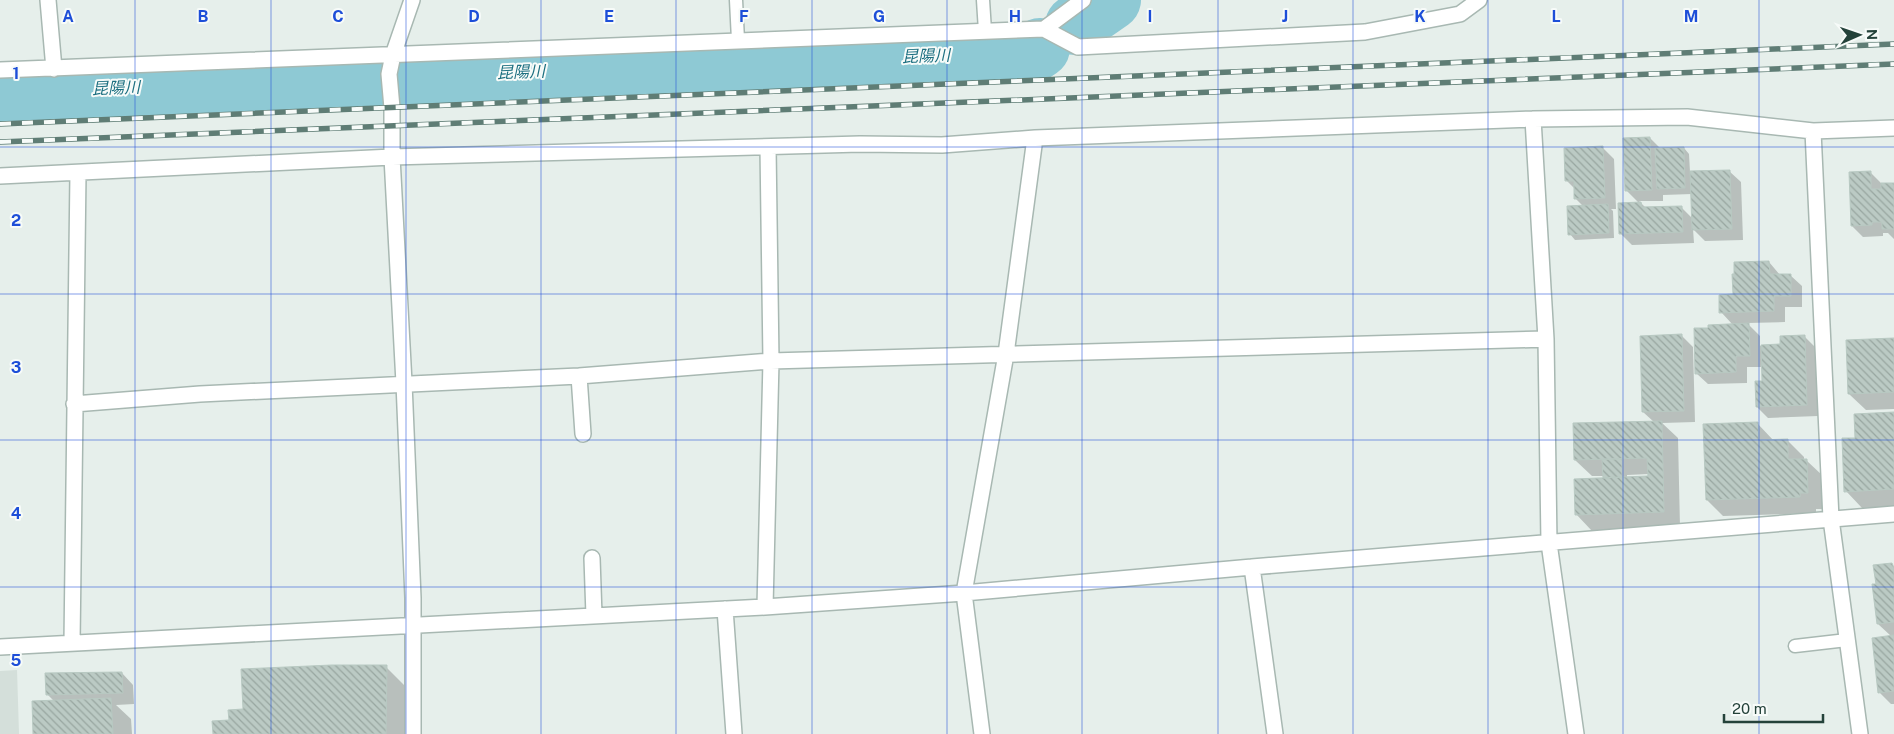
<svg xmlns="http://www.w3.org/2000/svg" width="1894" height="734" viewBox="0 0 1894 734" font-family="'Public Sans','Noto Sans JP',sans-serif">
<defs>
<pattern id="building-back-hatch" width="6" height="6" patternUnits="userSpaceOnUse" patternTransform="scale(1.25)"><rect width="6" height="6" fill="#bbcac4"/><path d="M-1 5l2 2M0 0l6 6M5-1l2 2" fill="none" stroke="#98a6a0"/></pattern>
</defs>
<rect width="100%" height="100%" fill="#e6efeb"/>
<path fill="#d4dfda" d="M 17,670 L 19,734 L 0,734 L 0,671 Z"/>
<path fill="#0003" fill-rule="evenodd" d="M 1650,138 L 1661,149 L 1684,148 L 1689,154 L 1690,172 L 1729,171 L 1741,182 L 1743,240 L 1705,241 L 1693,229 L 1694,243 L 1632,245 L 1621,234 L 1639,203 L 1626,190 ZM 1692,194 L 1693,219 L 1681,207 L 1646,208 L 1639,201 L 1663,201 L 1663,195 Z
M 1603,148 L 1614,159 L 1616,209 L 1611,209 L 1613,211 L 1614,238 L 1575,240 L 1570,234 L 1583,206 L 1576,199 L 1575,189 L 1567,181 Z
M 1870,172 L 1882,184 L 1894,185 L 1894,239 L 1888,233 L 1883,233 L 1883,236 L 1863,237 L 1852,226 Z
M 1769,262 L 1780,275 L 1790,275 L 1802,286 L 1802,307 L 1785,307 L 1785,322 L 1747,323 L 1760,336 L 1760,346 L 1781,345 L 1804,336 L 1816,348 L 1818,416 L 1768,418 L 1757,407 L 1763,382 L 1763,367 L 1747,367 L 1747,383 L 1708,384 L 1696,373 L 1709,329 L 1733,325 L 1721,312 L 1734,295 Z
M 1681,335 L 1693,347 L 1695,422 L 1662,423 L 1678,438 L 1680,527 L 1592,531 L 1576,514 L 1606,479 L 1604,476 L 1592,476 L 1575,460 L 1654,422 L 1643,412 ZM 1649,474 L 1649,478 L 1627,478 L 1627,475 Z
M 1894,339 L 1894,409 L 1866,410 L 1849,394 Z
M 1894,413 L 1894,506 L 1862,508 L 1846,491 L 1857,439 Z
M 1757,423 L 1774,441 L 1787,440 L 1804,457 L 1804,460 L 1806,460 L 1823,476 L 1824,509 L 1816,509 L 1816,513 L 1723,516 L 1707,500 Z
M 1892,564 L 1894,567 L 1894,704 L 1891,704 L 1880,693 L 1891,636 L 1878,624 L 1877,585 Z
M 386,667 L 406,687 L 406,734 L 214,734 L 244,710 Z
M 122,673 L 133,685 L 134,704 L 116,705 L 131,719 L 132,734 L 35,734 L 54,701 L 47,694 Z"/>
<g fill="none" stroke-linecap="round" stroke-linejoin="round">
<path stroke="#8ec9d4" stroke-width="60" d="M 1075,25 L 1111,0
M 0,93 L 1034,52 L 1040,48"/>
</g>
<path fill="url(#building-back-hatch)" stroke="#b8c9c2" d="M 1650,137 L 1652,190 L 1625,191 L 1623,138 Z
M 1603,146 L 1605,198 L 1574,199 L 1574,181 L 1565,181 L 1564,148 Z
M 1684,147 L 1685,188 L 1657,189 L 1655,148 Z
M 1730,170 L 1732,229 L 1692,230 L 1690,171 Z
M 1871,171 L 1871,189 L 1881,189 L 1881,183 L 1894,183 L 1894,229 L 1882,229 L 1882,222 L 1872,222 L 1872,225 L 1851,226 L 1849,172 Z
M 1641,202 L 1642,207 L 1682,206 L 1683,232 L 1619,234 L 1618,203 Z
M 1608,204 L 1609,233 L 1568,235 L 1567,206 Z
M 1769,261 L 1770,274 L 1791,274 L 1791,296 L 1774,296 L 1774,311 L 1719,313 L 1719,295 L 1733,294 L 1732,274 L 1734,274 L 1734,262 Z
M 1749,323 L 1750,356 L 1736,356 L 1736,372 L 1695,374 L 1694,328 L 1708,328 L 1708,325 Z
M 1682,334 L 1684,411 L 1642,412 L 1640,336 Z
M 1805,335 L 1807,405 L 1756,407 L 1755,381 L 1762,381 L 1761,345 L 1780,344 L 1780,336 Z
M 1894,338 L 1894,392 L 1848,394 L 1846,340 Z
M 1894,412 L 1894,489 L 1844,492 L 1842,438 L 1855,438 L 1854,414 Z
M 1662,421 L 1664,512 L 1575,515 L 1574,479 L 1648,476 L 1647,458 L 1574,460 L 1573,423 Z
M 1758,422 L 1759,440 L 1788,439 L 1788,459 L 1807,459 L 1808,493 L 1800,493 L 1800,497 L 1706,500 L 1703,424 Z
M 1602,459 L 1622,459 L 1622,477 L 1603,478 Z
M 1892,563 L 1894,568 L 1894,622 L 1877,624 L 1872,584 L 1876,584 L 1873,565 Z
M 1894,635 L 1894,691 L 1878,693 L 1872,638 Z
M 332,665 L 387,665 L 386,734 L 213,734 L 212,721 L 229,720 L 228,710 L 243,709 L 241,669 Z
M 122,672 L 123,693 L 46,695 L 45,673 Z
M 111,698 L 113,734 L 33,734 L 32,701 Z"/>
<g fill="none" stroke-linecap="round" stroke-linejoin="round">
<defs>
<path id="service" d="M 736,0 L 738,40
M 983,0 L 985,31
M 1795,646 L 1847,640"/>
<path id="minor" d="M 48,0 L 54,69
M 412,0 L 393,55 L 389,74 L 392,108 L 392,157 L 404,383 L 413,598 L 413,734
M 1044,29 L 1083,0
M 0,70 L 1044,29 L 1078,47 L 1365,32 L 1460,14 L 1479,0
M 1533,119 L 1546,339 L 1549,543 L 1576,734
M 1813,131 L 1831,519 L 1860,734
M 0,176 L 392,157 L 860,144 L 942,145 L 1035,138 L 1533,119 L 1687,117 L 1813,131 L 1894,128
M 579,376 L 583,434
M 74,404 L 200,394 L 579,376 L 771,361 L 1546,339
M 592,558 L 594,616
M 1252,567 L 1275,734
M 765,607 L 771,361 L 768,147
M 725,609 L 734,734
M 72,643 L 78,173
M 0,647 L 765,607 L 964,593 L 1252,567 L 1894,514
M 982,734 L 964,593 L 1006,354 L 1035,138"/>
</defs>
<use href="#service" stroke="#a8b8b2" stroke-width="15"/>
<use href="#minor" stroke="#a8b8b2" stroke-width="18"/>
<use href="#service" stroke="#fff" stroke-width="12"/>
<use href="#minor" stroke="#fff" stroke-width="15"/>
<defs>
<path id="rail" d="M 0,124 L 1894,44
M 0,142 L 1894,64"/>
</defs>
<use href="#rail" stroke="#5f7d75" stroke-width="5.5"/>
<use href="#rail" stroke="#f7fbf9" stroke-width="4" stroke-dasharray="11" stroke-linecap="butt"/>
</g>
<path fill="none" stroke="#1d4ed8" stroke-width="1" stroke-opacity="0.55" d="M 135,0 L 135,734M 271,0 L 271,734M 406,0 L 406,734M 541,0 L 541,734M 676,0 L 676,734M 812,0 L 812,734M 947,0 L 947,734M 1082,0 L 1082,734M 1218,0 L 1218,734M 1353,0 L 1353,734M 1488,0 L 1488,734M 1623,0 L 1623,734M 1759,0 L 1759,734M 0,147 L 1894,147M 0,294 L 1894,294M 0,440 L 1894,440M 0,587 L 1894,587"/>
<g text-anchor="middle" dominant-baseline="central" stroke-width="4" stroke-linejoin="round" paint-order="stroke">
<g font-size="16" font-style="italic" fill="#1c6f80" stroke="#f7fbf9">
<text transform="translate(926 56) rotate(-2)">昆陽川</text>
<text transform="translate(521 72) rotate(-2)">昆陽川</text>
<text transform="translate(116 88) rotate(-2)">昆陽川</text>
</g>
</g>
<g font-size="16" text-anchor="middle" font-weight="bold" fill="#1d4ed8" stroke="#f7fbf9" stroke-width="4" stroke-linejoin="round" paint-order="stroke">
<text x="68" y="22">A</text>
<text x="203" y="22">B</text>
<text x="338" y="22">C</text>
<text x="474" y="22">D</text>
<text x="609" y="22">E</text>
<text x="744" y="22">F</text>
<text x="879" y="22">G</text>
<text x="1015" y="22">H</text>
<text x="1150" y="22">I</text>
<text x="1285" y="22">J</text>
<text x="1420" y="22">K</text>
<text x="1556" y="22">L</text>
<text x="1691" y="22">M</text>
<text x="16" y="79">1</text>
<text x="16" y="226">2</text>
<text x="16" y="373">3</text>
<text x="16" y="519">4</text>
<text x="16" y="666">5</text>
</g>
<g transform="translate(1859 35) rotate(88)" stroke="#f7fbf9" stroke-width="4" paint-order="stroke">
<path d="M0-4L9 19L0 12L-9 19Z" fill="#24423a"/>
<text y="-8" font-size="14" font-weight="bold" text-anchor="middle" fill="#24423a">N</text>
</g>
<path d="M1724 714v8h99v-8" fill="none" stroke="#24423a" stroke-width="2.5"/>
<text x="1732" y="714" font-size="15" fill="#24423a" stroke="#f7fbf9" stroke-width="4" paint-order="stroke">20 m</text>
</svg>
